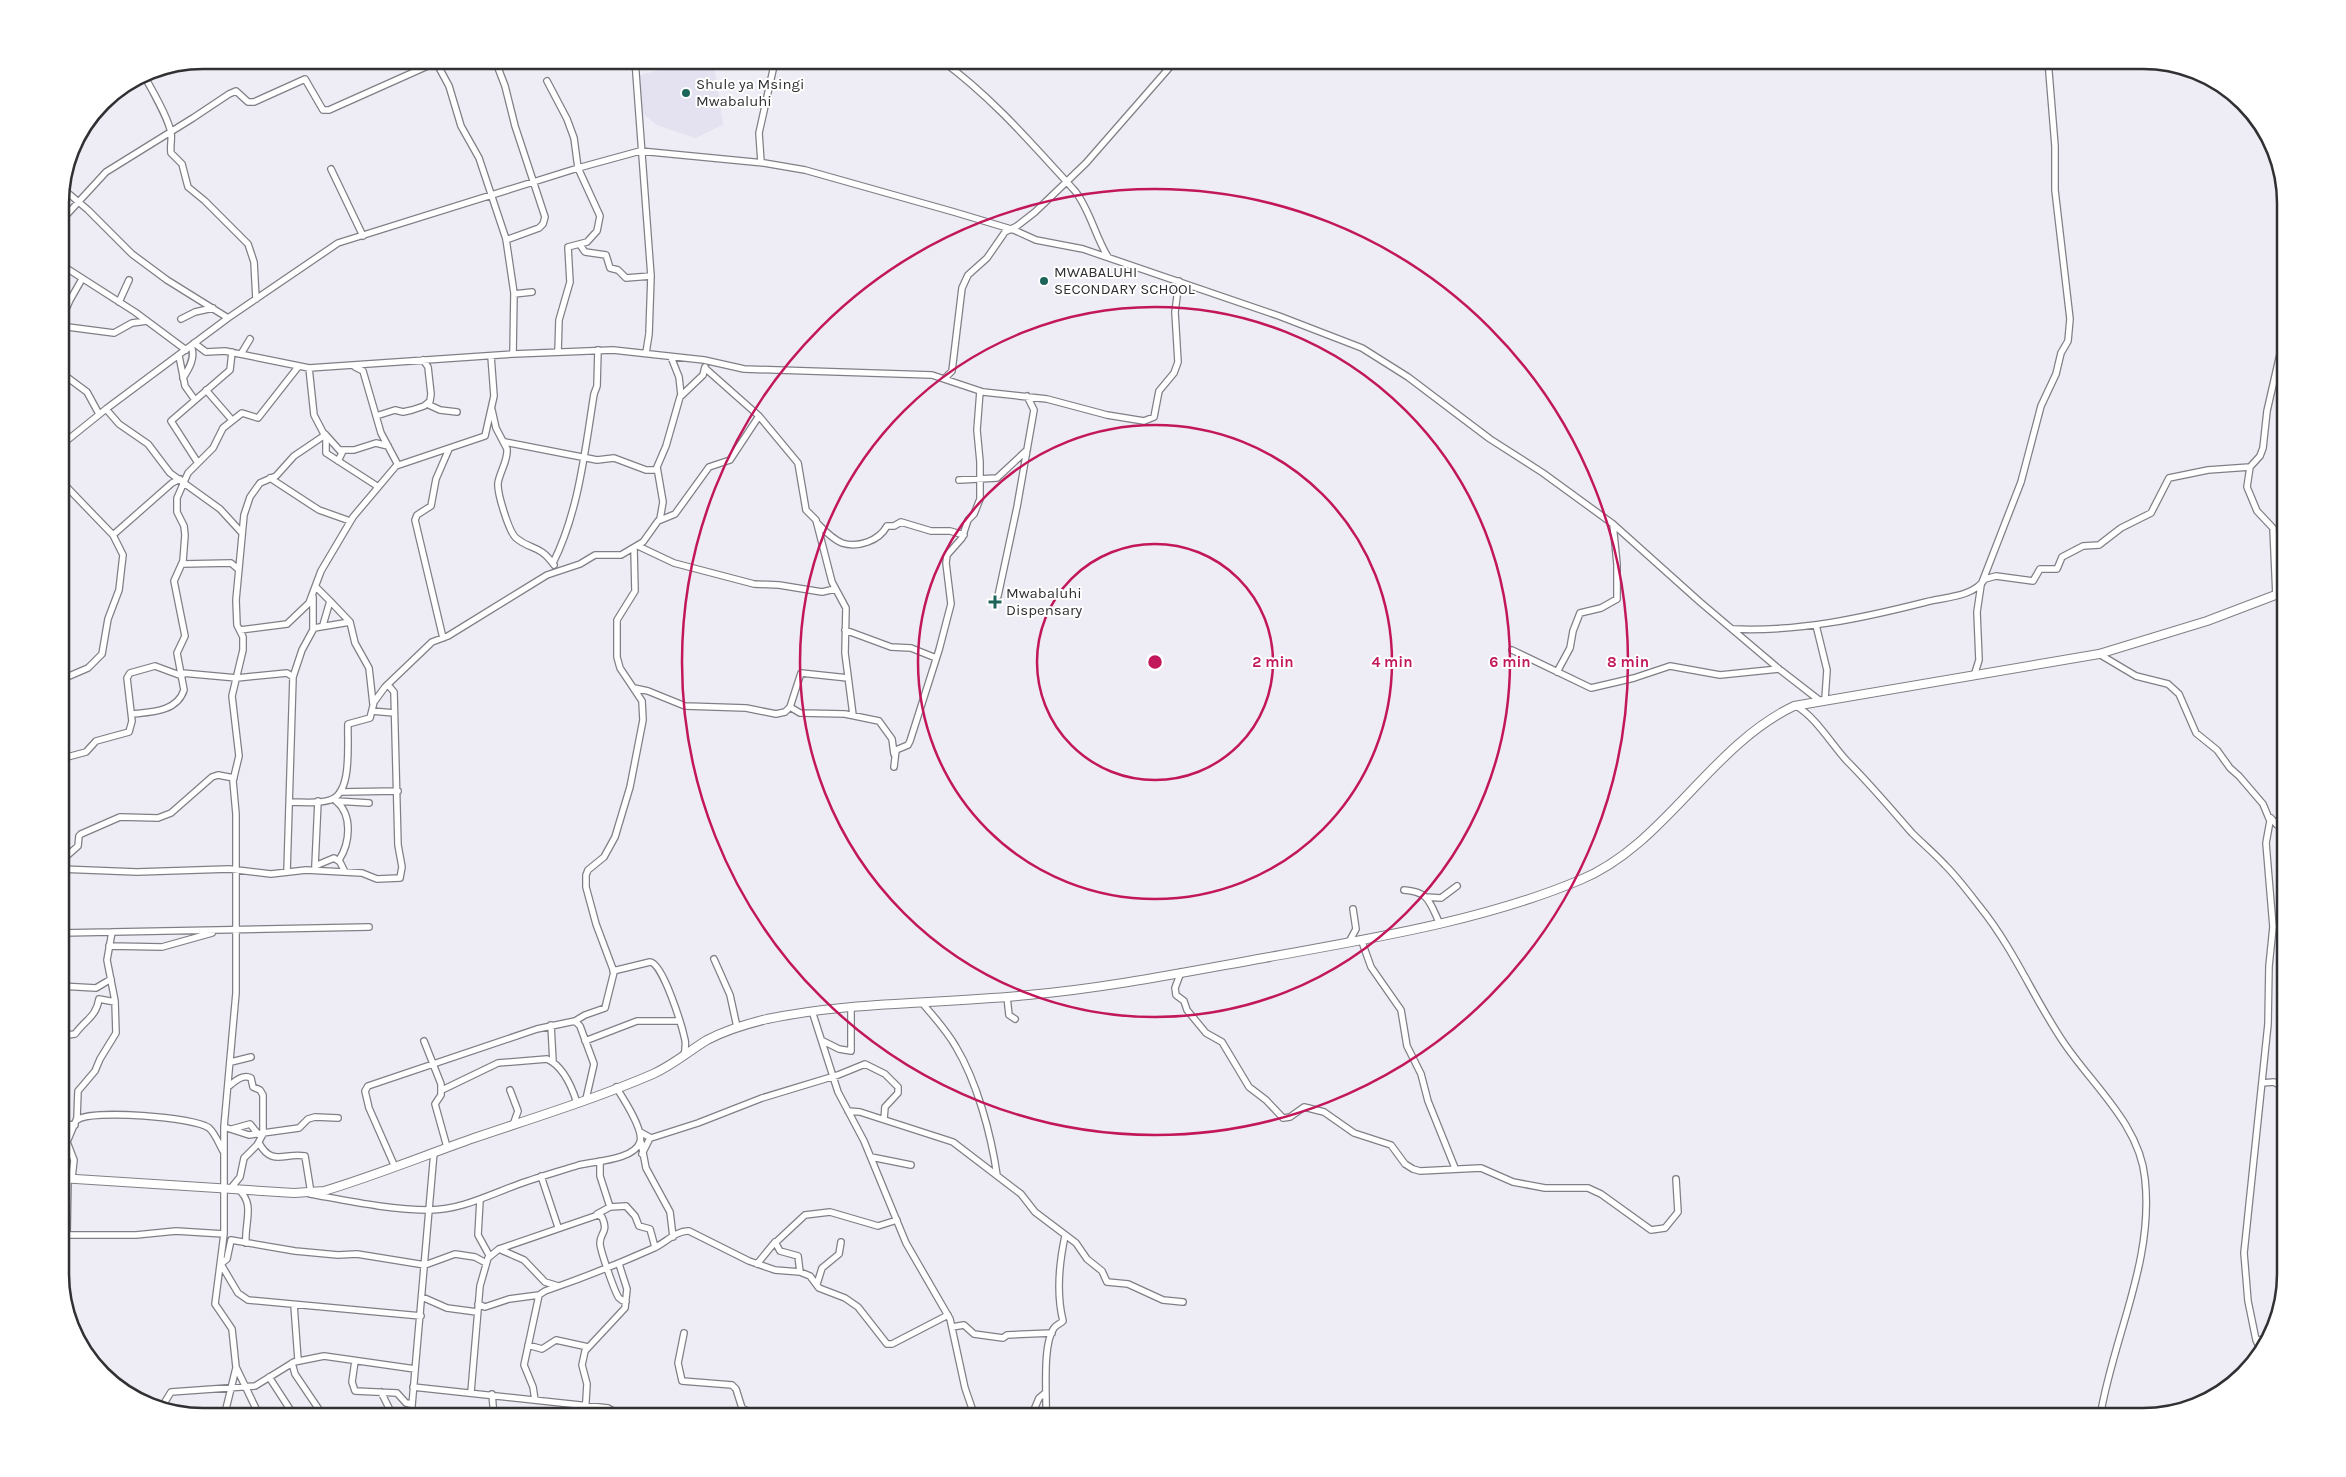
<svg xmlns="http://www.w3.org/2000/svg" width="2346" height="1477" viewBox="0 0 2346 1477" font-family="Karla,sans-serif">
<rect width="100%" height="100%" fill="#eeecf4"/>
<path fill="#e4e1f0" d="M 693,60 L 713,60 L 723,125 L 695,138 L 657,125 L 637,109 L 638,76 Z"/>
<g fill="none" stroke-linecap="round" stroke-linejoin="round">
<defs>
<path id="street" d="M 495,60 L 505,86 L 515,126 L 545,217 L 543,224 L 539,228 L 506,240
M 635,60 L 651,276 L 649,334 L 646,353
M 941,60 C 992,97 1033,145 1075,191 C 1090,210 1095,236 1108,257
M 436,62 L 449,86 L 461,126 L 479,158 L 506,239 L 514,293 L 513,354
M 143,74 C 150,86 169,120 171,133 C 172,139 170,146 171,153 L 182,164 L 188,187 L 205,201 L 248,244 L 254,262 L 256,299
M 547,81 L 567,119 L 574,138 L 578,168 L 600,216 L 597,231 L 587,242 L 568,247 L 570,282 L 559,320 L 558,352
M 761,162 L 759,133 L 773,70 L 775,64 L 780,60
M 331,169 L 363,236
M 62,188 L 88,210 L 132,254 L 167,280 L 228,318
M 2282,189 L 2283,201 L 2286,209
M 60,222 L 106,172 L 193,118 L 229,94 L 236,91 L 248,102 L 254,102 L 305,79 L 323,110 L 329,110 L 441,60
M 580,245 L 585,252 L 606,255 L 610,268 L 618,270 L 626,278 L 651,276
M 2286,261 L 2282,276 L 2286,318
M 60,264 L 135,312 L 186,350
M 514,294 L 532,292
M 119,302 L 129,280
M 181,319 L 195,312 L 213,308
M 60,323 L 70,300 L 82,279
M 60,326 L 114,333 L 132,323 L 147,321
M 194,343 L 206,352 L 225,351 L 309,368 L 513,354 L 613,350 L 704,360 L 744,369 L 932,375 L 983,392 L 1047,399 L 1107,415 L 1144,421 L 1154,417 L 1159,391 L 1174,373 L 1178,362 L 1175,312 L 1179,281
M 241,354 L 250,339
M 179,356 L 185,386 L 195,400
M 671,357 L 679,377 L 681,395
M 355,367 L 363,371 L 381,433 L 398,465
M 309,368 L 314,415 L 326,438 L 326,453 L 377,486
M 706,369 L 759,416 L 798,463 L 806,510 L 816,520 L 832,582 L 846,608 L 845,653 L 853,715
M 60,372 L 87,392 L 99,414
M 183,378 C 189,369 196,357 191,346
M 945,378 L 952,371 L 962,288 L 968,275 L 987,258 L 1005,232 L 1017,226 L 1035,212 L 1086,163 L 1176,60
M 206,390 L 232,420
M 427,404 L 440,410 L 457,412
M 106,409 L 119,424 L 148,444 L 170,473 L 220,509 L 242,533
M 492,410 L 496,428 L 507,449 C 508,461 500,471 498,483 C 497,493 509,532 516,538 C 532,551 539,544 554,565
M 376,416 L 395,410 L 403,412 L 412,410 L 424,406 L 430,401 L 431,394 L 428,367 L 423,360
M 325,434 L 342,453 L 338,461
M 505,442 L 597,460 L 614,458 L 646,470 L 657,470
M 60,446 L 106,409 L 228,318 L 338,243 L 578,168 L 640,151 L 764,163 L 805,170 L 954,212 L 1014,230 L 1036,240 L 1083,249 L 1279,316 L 1362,348 L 1408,377 L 1490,439 L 1543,473 L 1613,524 L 1700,602 L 1779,669 L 1819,700
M 341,450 L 354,450 L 376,443 L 388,446
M 198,463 L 171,421 L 230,370 L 232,352
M 270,478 L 319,510 L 350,521
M 60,480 L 113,535 L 123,555 L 119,590 L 108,619 L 102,654 L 88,668 L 60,680
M 959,480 L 997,478 L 1027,450
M 660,519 L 663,502 L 657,467 L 666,446 L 680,397 L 703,375 L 705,367
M 817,523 C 824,530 832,539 842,543 C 858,548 879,541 887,526 L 894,526 L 901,522 L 931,531 L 950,531 L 964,535
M 113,535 L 172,483 L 180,479
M 638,546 L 674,563 L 754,584 L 779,585 L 822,592 L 835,589
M 553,563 C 579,511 585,450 594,394 L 597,386 L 598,350
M 182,564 L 231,563 L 238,569
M 316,587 L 330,601 L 323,625
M 998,596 L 1017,507 L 1034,410 L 1027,396
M 2276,596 L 2273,528 L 2257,511 L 2247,487 L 2250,467 L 2260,456 L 2263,448 L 2267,411 L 2286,328
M 330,601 L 350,622 L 355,643 L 369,668 L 373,704
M 1816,625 L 1827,670 L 1825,699
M 313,629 L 313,597
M 1733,629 C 1798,632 1863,618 1926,602 C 1946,597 1973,597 1985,579 L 1996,576 L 2033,581 L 2040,569 L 2057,569 L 2062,557 L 2083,546 L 2099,545 L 2121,528 L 2151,513 L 2169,478 L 2208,470 L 2250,467
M 240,630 L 287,624 L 309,603 L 321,571 L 353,517 L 396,466 L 485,436 L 494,396 L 491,356
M 845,630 L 891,647 L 911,648 L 936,658
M 443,638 L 415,520 L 417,515 L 431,506 L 436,479 L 449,449
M 1512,650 L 1591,688 L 1634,678 L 1670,666 L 1720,675 L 1779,669
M 2099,654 L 2136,676 L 2168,684 L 2179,694 L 2196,733 L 2217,750 L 2230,768 L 2239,776 L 2263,804 L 2270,821 L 2266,843 L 2273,927 L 2269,966 L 2268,1024 L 2244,1253 L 2248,1301 L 2256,1340 L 2262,1354
M 1557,672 L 1570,648 L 1573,631 L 1580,613 L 1601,608 L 1617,599 L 1617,564 L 1613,524
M 182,673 L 237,678 L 287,673 L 293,677 L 287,872
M 1974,676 L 1979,660 L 1977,612 L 1981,585 L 2021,482 L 2041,406 L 2056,374 L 2061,353 L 2068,341 L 2070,319 L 2055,190 L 2055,146 L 2048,60
M 293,677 L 302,650 L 314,628 L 350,622
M 634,688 L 648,691 L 685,706 L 746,708 L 776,714 L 785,712 L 790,707 L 801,673 L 848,678
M 1796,706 C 1815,716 1832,745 1847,761 C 1870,784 1891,809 1912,833 C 1923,844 1935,854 1945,865 C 1958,878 1969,893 1980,907 C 2014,949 2034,999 2064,1043 C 2093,1086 2140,1125 2145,1179 C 2154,1262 2113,1337 2100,1417
M 790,707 L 800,713 L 845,714 L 879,721 L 892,739 L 894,754
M 372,711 L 394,713
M 132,714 C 151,712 177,712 184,690 L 177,653 L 185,636 L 174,581 L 183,561 L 185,535 L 184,526 L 177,512 L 177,498 L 188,473 L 213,448 L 223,428 L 242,413 L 258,418 L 298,367
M 60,759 L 86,752 L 96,741 L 129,732 L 132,721 L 127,678 L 130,673 L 155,666 L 182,676
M 894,767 L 896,750 L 908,745 L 910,741 L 939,650 L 951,604 L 946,563 L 947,555 L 962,538 L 968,520 L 974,514 L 980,499 L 980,462 L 977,430 L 980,391
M 340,792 L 398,791
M 336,801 C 353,815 350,843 339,860
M 336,801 L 369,803
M 291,802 C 303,802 318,804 330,800 C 353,793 347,743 348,724 L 370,718 L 374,702 L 385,687 L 432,642 L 448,636 L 547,575 L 580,564 L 595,555 L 621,555 L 643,542 L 658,521 L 675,514 L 709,467 L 730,460 L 759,416
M 2271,818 L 2277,825 L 2286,824
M 60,862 L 78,846 L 79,836 L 81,834 L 120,817 L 158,818 L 171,813 L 212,777 L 218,775 L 234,778
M 315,866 L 318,801
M 315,866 L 334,858 L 340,862 L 345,872
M 60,869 L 137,872 L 229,869 L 271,874 L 306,870 L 362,873 L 377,879 L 400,878 L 402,867 L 398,845 L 394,692 L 388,685
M 1404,890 C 1429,892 1429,901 1439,922
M 1426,897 L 1441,898 L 1457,886
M 60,933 L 369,927
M 1361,939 L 1371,967 L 1401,1010 L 1407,1046 L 1421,1074 L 1428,1101 L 1455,1168
M 1349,942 L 1356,929 L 1353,909
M 109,946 L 162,947 L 212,933
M 714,959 L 730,995 L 737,1027
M 613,971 L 650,962 C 663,963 682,1026 685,1040 C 686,1045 685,1051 684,1056
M 1181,972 L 1175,988 L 1176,995 L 1184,1001 L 1187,1010 L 1206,1033 L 1222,1042 L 1249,1087 L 1266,1100 L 1283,1118 L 1290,1117 L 1304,1107 L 1324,1112 L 1354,1133 L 1391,1145 L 1405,1164 L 1413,1169 L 1420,1171 L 1481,1168 L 1513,1182 L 1545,1188 L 1588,1188 L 1601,1194 L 1651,1230 L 1665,1228 L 1678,1212 L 1676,1179
M 60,986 L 96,988 L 111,979
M 1007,997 L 1009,1015 L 1015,1019
M 923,1004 C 935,1018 947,1031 956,1047 C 977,1082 991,1134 997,1175
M 812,1011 L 838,1092 L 864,1141 L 906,1243 L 950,1319 L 965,1388 L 975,1417
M 575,1021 L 585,1015 L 605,1008 L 614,972 L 596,924 L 586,887 L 586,875 L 588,870 L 604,857 L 615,837 L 630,787 L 643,720 L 642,701 L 620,668 L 617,657 L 617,620 L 635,591 L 634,549
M 551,1025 L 553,1062
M 60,1036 L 75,1034 C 86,1019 96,1017 99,999 L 115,1002
M 424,1041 L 441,1084 L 441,1095 L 435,1104 L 447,1147
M 585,1041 L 637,1021 L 679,1021
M 823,1041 L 839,1049 L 851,1051 L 851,1007
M 231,1062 L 251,1057
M 2262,1083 L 2274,1082 L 2286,1089
M 229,1086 C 235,1081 243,1074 251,1078 L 253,1087 L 260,1090 L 263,1095 L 263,1134 L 257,1145 L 244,1158 L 240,1177 L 231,1188
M 442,1090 L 498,1063 L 547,1059 C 563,1066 572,1087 577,1103
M 510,1090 L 518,1111 L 513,1125
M 848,1111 L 860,1112 L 953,1142 L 1021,1194 L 1035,1212 L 1076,1243 L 1087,1259 L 1102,1271 L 1107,1282 L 1128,1284 L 1163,1300 L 1183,1302
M 77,1120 C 91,1109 195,1117 209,1128 C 215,1133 219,1144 223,1151
M 60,1124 L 75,1125
M 224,1127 L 249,1135 L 299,1128 L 308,1119 L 315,1117 L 338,1118
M 232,1129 L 250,1124 L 258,1134
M 640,1132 L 651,1138 L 698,1123 L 762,1098 L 838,1075 L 865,1064 L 885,1074 L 898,1087 L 898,1093 L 885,1107 L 884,1119
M 641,1142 L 646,1168 L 670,1212 L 673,1237
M 259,1143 C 272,1167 285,1152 305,1156 L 311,1193
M 642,1154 L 650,1138
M 871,1157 L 911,1165
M 600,1161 L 600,1176 L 610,1207
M 395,1167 L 369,1108 L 365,1091 L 368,1086 L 537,1029 L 575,1021 L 580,1026 L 594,1064 L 586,1099
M 541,1176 L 558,1227
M 72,1178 L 74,1160 L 67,1142 L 77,1118 L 78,1091 L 95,1071 L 100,1059 L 116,1033 L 115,1001 L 107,960 L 112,932
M 238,1189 C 256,1204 244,1223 246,1243
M 310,1194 C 349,1201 391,1210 430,1210 C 459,1210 487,1196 514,1186 C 535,1178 557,1172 579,1165 C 595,1161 634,1160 640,1142 C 644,1130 623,1098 616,1087
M 480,1200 L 478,1235 L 489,1255
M 597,1214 L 610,1207 L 626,1206 L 635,1216 L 639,1226 L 650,1229 L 655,1247
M 60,1224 L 67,1228
M 60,1235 L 136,1235 L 176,1231 L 224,1234
M 67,1236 L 68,1178
M 775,1243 L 805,1215 L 830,1212 L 878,1226 L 897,1220
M 499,1249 L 524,1260 L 545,1282 L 558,1286
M 222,1263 L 227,1259 L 231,1240 L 295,1251 L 338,1255 L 357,1254 L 425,1265 L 455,1254 L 475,1257 L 486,1263
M 757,1264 L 775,1242 L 780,1251 L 798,1256 L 800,1272
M 222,1266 L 238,1293 L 248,1300 L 421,1316
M 817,1284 L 822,1268 L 839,1254 L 841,1242
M 422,1297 L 447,1308 L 477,1312
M 478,1304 L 485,1307 L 509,1299 L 539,1295
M 294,1305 L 298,1360
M 952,1327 L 964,1325 L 974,1334 L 1003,1338 L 1007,1335 L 1052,1333
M 684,1333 L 678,1363 L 682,1381 L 732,1385 L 736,1389 L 742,1408 L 758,1417
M 2256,1340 L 2267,1339
M 528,1345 L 542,1349 L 556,1340 L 588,1347
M 355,1361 L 352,1382 L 355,1391 L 397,1393 L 406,1403 L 412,1404
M 292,1363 L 295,1374 L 324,1417
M 269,1377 L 295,1417
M 413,1387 L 608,1408 L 623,1417
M 381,1392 L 393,1416
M 471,1392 L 480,1286 L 488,1258 L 499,1249 L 598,1215 L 602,1217 C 609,1233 600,1232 600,1243 C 600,1250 615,1293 619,1298 C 621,1300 623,1301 626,1302
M 492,1394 L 494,1417
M 535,1400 L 533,1387 L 524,1365 L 539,1295 L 545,1291 C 583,1278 618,1264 654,1248 C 665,1243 677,1230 689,1231 L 749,1261 L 775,1270 L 800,1272 L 810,1276 L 819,1288 L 845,1298 L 858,1307 L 887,1344 L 892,1344 L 948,1315
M 163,1405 L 171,1392 L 255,1386 L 294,1362 L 324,1356 L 415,1369
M 224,1417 L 236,1368
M 260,1417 L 236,1367 L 232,1329 L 215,1304 L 224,1234 L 224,1127 L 236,993 L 236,814 L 233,781 L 239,756 L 232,696 L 243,650 L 243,637 L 237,625 L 236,600 L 244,515 L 250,497 L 260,483 L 276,476 L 294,456 L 325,435
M 330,1417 L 338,1413 L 354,1417
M 391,1417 L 412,1408
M 411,1417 L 434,1152
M 585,1417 L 587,1384 L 582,1365 L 585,1351 L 625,1308 L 627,1289 L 619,1264
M 977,1417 L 987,1414 L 997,1417
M 1031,1417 L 1039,1398 L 1045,1393
M 1046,1417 C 1047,1396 1042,1345 1054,1328 C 1056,1325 1060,1324 1063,1321 C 1056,1293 1059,1264 1065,1236"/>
<path id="secondary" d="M 60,1178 L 294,1193 L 324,1191 C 374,1176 423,1156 474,1138 C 533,1118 595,1099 653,1074 C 673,1065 689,1051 707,1040 C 726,1030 746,1024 767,1019 C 853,1001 941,1004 1028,995 C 1107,988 1186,972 1264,958 C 1368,939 1483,921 1580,880 C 1664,846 1710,746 1794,706 L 2099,654 L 2207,621 L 2286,591"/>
</defs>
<use href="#street" stroke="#807f85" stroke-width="8"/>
<use href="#secondary" stroke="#807f85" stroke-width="10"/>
<use href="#street" stroke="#fff" stroke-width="5.5"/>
<use href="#secondary" stroke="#fff" stroke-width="8"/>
</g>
<g fill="none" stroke="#c2185b" stroke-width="2.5">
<circle cx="1155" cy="662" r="118"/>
<circle cx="1155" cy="662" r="237"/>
<circle cx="1155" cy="662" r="355"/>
<circle cx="1155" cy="662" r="473"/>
</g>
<g fill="#1e6559" stroke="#fff" stroke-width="2">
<circle cx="686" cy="93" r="5"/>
<circle cx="1044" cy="281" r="5"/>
<path d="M992.5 594.5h5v5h5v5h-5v5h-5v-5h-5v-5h5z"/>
</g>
<g text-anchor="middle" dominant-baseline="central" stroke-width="4" stroke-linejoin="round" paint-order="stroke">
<g font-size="15" fill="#313134" stroke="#fff" text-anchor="start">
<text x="696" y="84">Shule ya Msingi<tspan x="696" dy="17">Mwabaluhi</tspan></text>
<text x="1054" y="272">MWABALUHI<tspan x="1054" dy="17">SECONDARY SCHOOL</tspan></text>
<text x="1006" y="593">Mwabaluhi<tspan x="1006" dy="17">Dispensary</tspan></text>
</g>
</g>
<path d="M0 0H2346V1477H0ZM203 69H2143A134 134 0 0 1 2277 203V1274A134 134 0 0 1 2143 1408H203A134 134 0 0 1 69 1274V203A134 134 0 0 1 203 69Z" fill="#fff" fill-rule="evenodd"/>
<path fill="none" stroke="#313134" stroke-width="2.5" d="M203 69H2143A134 134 0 0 1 2277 203V1274A134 134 0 0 1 2143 1408H203A134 134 0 0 1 69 1274V203A134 134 0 0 1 203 69Z"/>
<circle cx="1155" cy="662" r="8" fill="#c2185b" stroke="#fff" stroke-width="2.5"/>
<g font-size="15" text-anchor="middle" font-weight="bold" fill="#c2185b" stroke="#fff" stroke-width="4" stroke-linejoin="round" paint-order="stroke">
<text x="1273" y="667">2 min</text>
<text x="1392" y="667">4 min</text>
<text x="1510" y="667">6 min</text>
<text x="1628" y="667">8 min</text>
</g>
</svg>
